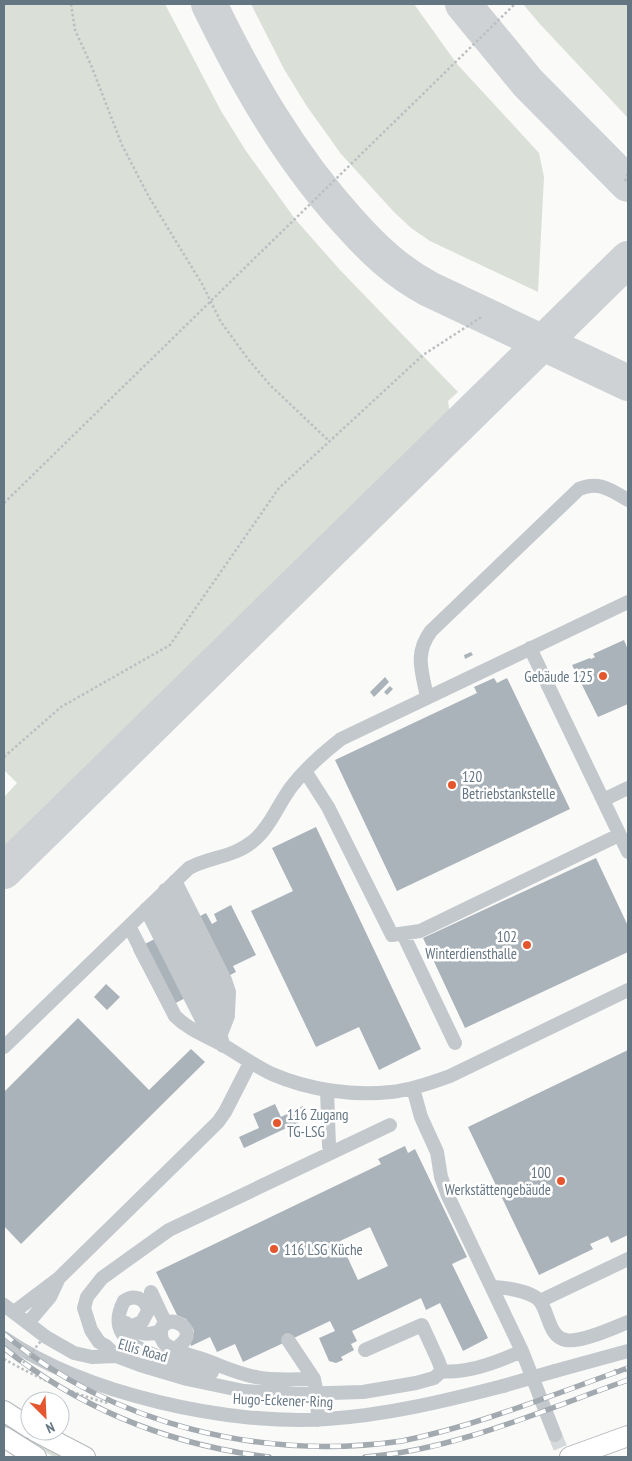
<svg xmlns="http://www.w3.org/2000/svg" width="632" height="1461" viewBox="0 0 632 1461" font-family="'PT Sans Narrow',sans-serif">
<rect width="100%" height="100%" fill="#fafaf8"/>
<path fill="#dadfd7" d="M 4,4 L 165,4 L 221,111 L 246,151 L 295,219 L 340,270 L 458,392 L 448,401 L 450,414 L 4,848 L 4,797 L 17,783 L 4,770 Z
M 251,4 L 414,4 L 457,64 L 539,153 L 544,177 L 538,292 L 430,241 L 411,228 L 394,212 L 341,154 L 306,105 L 284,69 Z
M 523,4 L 628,4 L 628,118 L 539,23 Z
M 4,1418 L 71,1457 L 54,1457 L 4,1427 Z"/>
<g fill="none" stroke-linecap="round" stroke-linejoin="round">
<path stroke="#ced2d4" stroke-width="36" d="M 209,4 C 247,82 289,156 348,221 C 373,249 397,272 429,289 L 628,383
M 463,4 L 528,83 L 628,184
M 4,871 L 628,259"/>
</g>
<path fill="#aab3b9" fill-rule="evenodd" d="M 624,640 L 628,650 L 628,704 L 598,717 L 572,665 L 590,658 L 591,659 L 595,657 L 593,654 Z
M 471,652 L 473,655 L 465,659 L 464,655 Z
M 385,677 L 389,682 L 374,697 L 370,692 Z
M 494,678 L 497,683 L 507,678 L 570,809 L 397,891 L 335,760 L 477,693 L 474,687 Z
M 390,686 L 393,689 L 387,695 L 384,692 Z
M 316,827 L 421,1049 L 379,1070 L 359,1027 L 316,1047 L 251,911 L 293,891 L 272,848 Z
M 596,858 L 628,926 L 628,952 L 465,1028 L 423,938 Z
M 231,905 L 256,955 L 233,966 L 236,972 L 164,1009 L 133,950 L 206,913 L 212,924 L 217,921 L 214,914 Z
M 106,984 L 120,997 L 107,1010 L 94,997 Z
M 78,1018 L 149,1090 L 191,1049 L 205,1062 L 21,1244 L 4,1226 L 4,1092 Z
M 628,1050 L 628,1235 L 611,1243 L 608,1236 L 590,1244 L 593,1249 L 539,1275 L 468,1127 Z
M 275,1104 L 281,1117 L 303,1106 L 308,1118 L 244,1148 L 239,1137 L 259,1128 L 253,1114 Z
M 405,1146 L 408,1153 L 415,1149 L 467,1257 L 452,1264 L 488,1338 L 463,1351 L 440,1303 L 426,1310 L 421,1298 L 352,1331 L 357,1341 L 351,1344 L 354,1350 L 341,1357 L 343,1360 L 336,1363 L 329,1361 L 319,1338 L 335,1331 L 330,1321 L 243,1362 L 235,1344 L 217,1352 L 210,1337 L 191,1346 L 190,1343 L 194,1331 L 192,1327 L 186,1319 L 177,1315 L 156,1272 L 381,1164 L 378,1159 ZM 370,1227 L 388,1266 L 358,1280 L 340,1241 Z"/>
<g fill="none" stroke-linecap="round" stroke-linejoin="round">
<path stroke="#d5d9db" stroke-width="14" stroke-dasharray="14 7" stroke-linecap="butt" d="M 555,1435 L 564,1457"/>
<defs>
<path id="highway" d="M 4,1411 L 30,1428
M 35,1431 L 85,1457
M 4,1437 L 36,1457
M 570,1457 L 628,1436"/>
</defs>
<use href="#highway" stroke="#b4b9bd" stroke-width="22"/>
<path stroke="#bbbfc2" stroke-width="2.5" stroke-dasharray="2.5 2.5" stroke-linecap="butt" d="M 71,4 L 75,30 L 91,65 L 122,145 L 149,197 L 202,284 L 221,322 L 248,359 L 270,385 L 329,441
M 625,181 L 628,174
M 4,503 L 515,4
M 4,757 L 61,707 L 170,645 L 279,488 L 423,355 L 483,316
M 4,1359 C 36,1377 72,1394 108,1403
M 614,1370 L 628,1371"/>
<path stroke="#c3c8cc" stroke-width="14" d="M 530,648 L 628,852
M 427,697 C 422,671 414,654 431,631 L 579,489 C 599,480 612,491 628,500
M 305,771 L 328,807 L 392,935 L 420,931 L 619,835
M 603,800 L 628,788
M 175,881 L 225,980 L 229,992 L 228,1013
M 165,890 L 221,998 L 228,1016 L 221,1034
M 156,900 L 218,1022 L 223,1046
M 146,909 L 206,1028 L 217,1040
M 129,926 L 175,1016 C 189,1030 206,1036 223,1045 C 240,1055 255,1066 272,1074 C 309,1090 352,1096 391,1092 C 411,1090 431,1083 450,1076 L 628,990
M 403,934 L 455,1043
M 4,1047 L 189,868 C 209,857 234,857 252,842 C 270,828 278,804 292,786 C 306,768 323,753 341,739 L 628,602
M 413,1088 L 421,1117 L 437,1152 L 441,1177 L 448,1196 L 522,1351 L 555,1435
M 327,1090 L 329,1146 L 331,1153
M 492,1287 C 504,1287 530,1291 539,1300 C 549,1311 548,1337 566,1340 C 580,1343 614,1328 628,1322
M 151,1292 L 166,1324
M 540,1301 L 628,1259
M 4,1305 L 46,1337 L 74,1353 L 92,1357 L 116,1356 L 140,1365 L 187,1379 L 244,1391 L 295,1394 L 363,1392 L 416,1383 L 434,1378 L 442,1371 L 438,1360 L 422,1325 L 365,1350
M 14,1312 L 59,1278 L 218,1122 L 225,1112 L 250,1063
M 28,1323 L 50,1297 L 58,1280
M 126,1323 C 137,1333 146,1337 160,1331
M 135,1325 L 142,1322 L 148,1311 C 146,1298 134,1294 124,1301 C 97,1353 180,1360 212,1372
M 4,1338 C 85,1394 229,1426 327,1419 C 387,1415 445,1401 503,1386
M 288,1340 L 314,1379 L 317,1394 L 318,1420
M 180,1345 C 203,1327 160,1309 161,1334 C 161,1338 162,1341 165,1344 C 177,1353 195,1356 208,1361 C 224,1367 239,1374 256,1377 C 274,1381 295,1379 314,1379
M 116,1356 L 106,1346 L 99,1342 L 91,1330 L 84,1308 L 87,1297 L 102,1278 L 169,1230 L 390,1125
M 442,1371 C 466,1374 500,1361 522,1351
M 555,1371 L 628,1351"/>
<use href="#highway" stroke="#fff" stroke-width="20"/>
<defs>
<path id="rail" d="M 4,1334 C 112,1425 263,1461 402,1441 C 480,1425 554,1394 628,1368
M 4,1348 C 82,1410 170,1445 269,1457
M 365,1457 C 456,1450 543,1410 628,1380"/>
</defs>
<use href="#rail" stroke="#a2aab0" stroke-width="5.5"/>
<use href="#rail" stroke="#fff" stroke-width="4" stroke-dasharray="11" stroke-linecap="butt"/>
<path stroke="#bbbfc2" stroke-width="2.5" stroke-dasharray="2.5 2.5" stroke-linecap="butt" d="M 23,1363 L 41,1341"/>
<path stroke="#c3c8cc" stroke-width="14" d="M 503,1386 L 555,1371"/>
</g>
<g fill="#e4572e" stroke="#fff" stroke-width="2">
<circle cx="603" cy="676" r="5"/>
<circle cx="452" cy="785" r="5"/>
<circle cx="527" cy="945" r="5"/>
<circle cx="277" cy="1123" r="5"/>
<circle cx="561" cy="1181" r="5"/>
<circle cx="274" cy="1249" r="5"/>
</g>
<g text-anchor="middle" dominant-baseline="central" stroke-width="5" stroke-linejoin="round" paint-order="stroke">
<g font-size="15" fill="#657683" stroke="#fff" text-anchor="end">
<text x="593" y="676">Gebäude 125</text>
<text x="462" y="776" text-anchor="start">120<tspan x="462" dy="17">Betriebstankstelle</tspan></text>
<text x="517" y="936">102<tspan x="517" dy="17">Winterdiensthalle</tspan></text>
<text x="287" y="1114" text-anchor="start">116 Zugang<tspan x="287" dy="17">TG-LSG</tspan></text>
<text x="551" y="1172">100<tspan x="551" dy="17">Werkstättengebäude</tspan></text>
<text x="284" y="1249" text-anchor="start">116 LSG Küche</text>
</g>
<g font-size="15" fill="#657683" stroke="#fff">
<text transform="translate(143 1350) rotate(16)">Ellis Road</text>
<text transform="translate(283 1400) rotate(2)">Hugo-Eckener-Ring</text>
</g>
</g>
<rect width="632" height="1461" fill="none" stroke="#657683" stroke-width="10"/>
<g transform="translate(45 1416) rotate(156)"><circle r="24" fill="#ffffff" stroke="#c1c8cd"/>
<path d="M0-4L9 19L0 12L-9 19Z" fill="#e4572e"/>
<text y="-8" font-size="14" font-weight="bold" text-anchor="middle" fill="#657683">N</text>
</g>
</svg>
